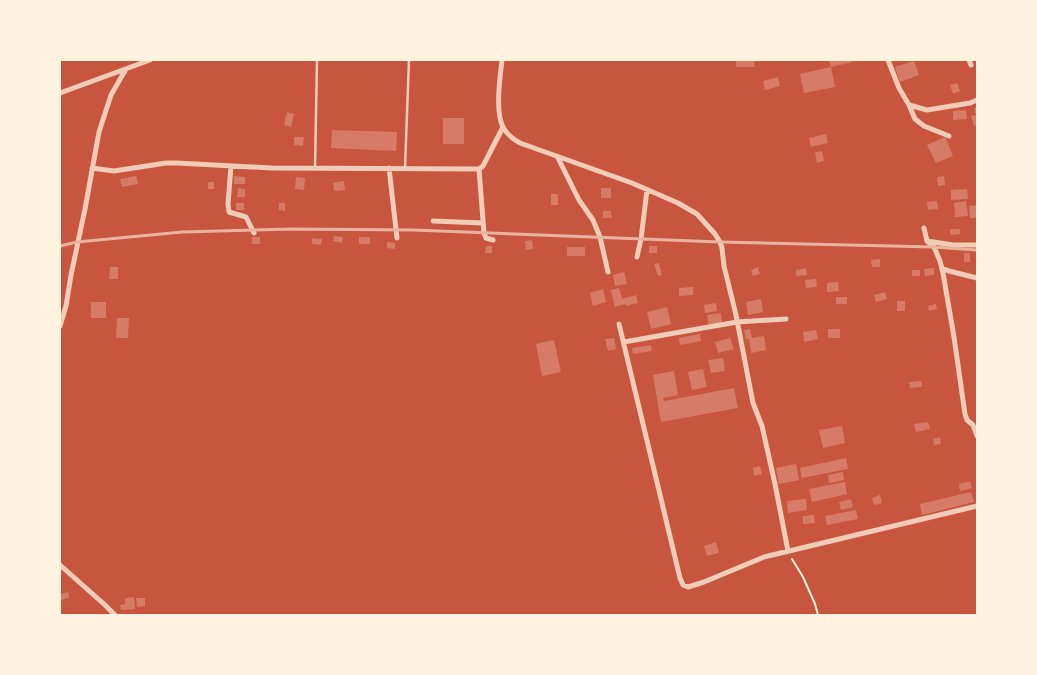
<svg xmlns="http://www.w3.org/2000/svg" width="1037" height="675" viewBox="0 0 1037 675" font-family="'Alegreya Sans',sans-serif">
<rect width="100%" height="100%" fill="#c8553d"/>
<path fill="#d67c66" d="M 736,60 L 754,60 L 755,67 L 736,67 Z
M 829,60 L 851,60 L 852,62 L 831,67 L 835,87 L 804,93 L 800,74 L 831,67 Z
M 914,61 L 919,75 L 900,82 L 895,67 Z
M 778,77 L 780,86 L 765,90 L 763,81 Z
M 957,83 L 960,91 L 953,94 L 950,85 Z
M 977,107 L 977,125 L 974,126 L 971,116 L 976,115 L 974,108 Z
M 966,110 L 967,119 L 953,120 L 953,111 Z
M 287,112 L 294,114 L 291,127 L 284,125 Z
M 443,118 L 464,118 L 464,144 L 443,144 Z
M 332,130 L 397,132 L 396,151 L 331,148 Z
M 826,134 L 828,143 L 811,147 L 809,138 Z
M 294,137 L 304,137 L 303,146 L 294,145 Z
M 945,137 L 953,156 L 936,163 L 927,145 Z
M 822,151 L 824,161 L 817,163 L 815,152 Z
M 136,176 L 138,184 L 122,187 L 120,179 Z
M 234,176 L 245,177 L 245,184 L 234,184 Z
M 944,176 L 945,185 L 938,186 L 937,177 Z
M 296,177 L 305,178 L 304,190 L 295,189 Z
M 344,181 L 345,190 L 334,191 L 333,183 Z
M 208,182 L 214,182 L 214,189 L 208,189 Z
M 238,188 L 245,189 L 245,197 L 237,197 Z
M 601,188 L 611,188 L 611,198 L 601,198 Z
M 967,189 L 968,199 L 951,200 L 951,190 Z
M 551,194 L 558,194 L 558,205 L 551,205 Z
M 937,201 L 938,209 L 928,210 L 927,202 Z
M 966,201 L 968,216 L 955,217 L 954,203 Z
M 236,203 L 244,203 L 244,210 L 236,210 Z
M 279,203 L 285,203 L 285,211 L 279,210 Z
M 977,205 L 977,218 L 970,218 L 969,206 Z
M 603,211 L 611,211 L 612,218 L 603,218 Z
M 950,229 L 960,229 L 960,234 L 950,235 Z
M 334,236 L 343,237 L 342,243 L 333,241 Z
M 252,237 L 260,237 L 260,244 L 252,244 Z
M 359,237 L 370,237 L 370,244 L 359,244 Z
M 312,238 L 322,239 L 321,245 L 312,244 Z
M 532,240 L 533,249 L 526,250 L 525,241 Z
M 387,242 L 395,243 L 395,249 L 387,248 Z
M 486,246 L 492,246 L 492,253 L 485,253 Z
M 649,246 L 657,246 L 657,253 L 649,253 Z
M 567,247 L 585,247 L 585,256 L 567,256 Z
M 964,253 L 970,253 L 970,262 L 964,262 Z
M 880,259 L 880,267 L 872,267 L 871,260 Z
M 659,263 L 662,275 L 658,276 L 654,264 Z
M 110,267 L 118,267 L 118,279 L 109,279 Z
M 758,267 L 760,274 L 753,276 L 751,270 Z
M 806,268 L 807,275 L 796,276 L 796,270 Z
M 934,268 L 934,275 L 925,276 L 924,269 Z
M 912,270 L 920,270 L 920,276 L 912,276 Z
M 624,272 L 627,284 L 615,286 L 613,275 Z
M 816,279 L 817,287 L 806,288 L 805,280 Z
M 838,282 L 839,291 L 827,292 L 827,283 Z
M 693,287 L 693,295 L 679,296 L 679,288 Z
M 619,288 L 622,299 L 636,295 L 638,303 L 626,306 L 626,304 L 615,307 L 611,290 Z
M 603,289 L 606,302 L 593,306 L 590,293 Z
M 885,292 L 887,299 L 876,302 L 874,295 Z
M 836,297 L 847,297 L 847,304 L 836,304 Z
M 761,299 L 763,312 L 748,315 L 746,302 Z
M 897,301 L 905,301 L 905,311 L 897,311 Z
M 91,302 L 106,302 L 106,318 L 91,318 Z
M 716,303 L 717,311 L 705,313 L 704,305 Z
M 936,304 L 937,309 L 929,311 L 928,306 Z
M 667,307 L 671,324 L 651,329 L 647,312 Z
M 721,313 L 722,323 L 709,326 L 707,315 Z
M 117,318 L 129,318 L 128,338 L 116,338 Z
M 750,329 L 752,338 L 764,336 L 766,350 L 751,353 L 749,339 L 746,339 L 744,330 Z
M 828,329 L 840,329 L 840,338 L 828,338 Z
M 816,330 L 818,339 L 804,342 L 803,332 Z
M 700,334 L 701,341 L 680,345 L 679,338 Z
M 614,338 L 616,349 L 608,351 L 605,339 Z
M 730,338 L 734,349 L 718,353 L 715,342 Z
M 554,340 L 561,372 L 542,376 L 536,344 Z
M 651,345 L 652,351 L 633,354 L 632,348 Z
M 723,358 L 725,371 L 711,373 L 708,360 Z
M 703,369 L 707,387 L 692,390 L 688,372 Z
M 674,371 L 678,395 L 663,398 L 664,401 L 734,388 L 738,408 L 661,422 L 653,375 Z
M 921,381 L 922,387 L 910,388 L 909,382 Z
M 928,422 L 930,429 L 916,432 L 914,424 Z
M 842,426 L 845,443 L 823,448 L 819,430 Z
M 940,437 L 941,444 L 934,445 L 933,439 Z
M 846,458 L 848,469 L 802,478 L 800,468 Z
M 796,464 L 799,480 L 779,484 L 776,468 Z
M 760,466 L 762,474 L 754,476 L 753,468 Z
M 843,472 L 844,480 L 829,483 L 828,475 Z
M 970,481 L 972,488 L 960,491 L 959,484 Z
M 845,482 L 847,494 L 812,502 L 809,489 Z
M 971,492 L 974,502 L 922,515 L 920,504 Z
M 880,495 L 882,503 L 874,505 L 872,498 Z
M 806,499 L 807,510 L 788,513 L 787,501 Z
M 851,499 L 853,507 L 841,510 L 839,502 Z
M 856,510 L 858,519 L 827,525 L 825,516 Z
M 814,515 L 815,523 L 803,524 L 803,516 Z
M 716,542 L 719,553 L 707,556 L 704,546 Z
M 68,592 L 69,598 L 61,600 L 60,594 Z
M 134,597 L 135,609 L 121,610 L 120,605 L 125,604 L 125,598 Z
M 136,598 L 145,598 L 145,606 L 137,607 Z"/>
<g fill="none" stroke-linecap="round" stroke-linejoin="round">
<path stroke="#fff3e0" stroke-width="2" d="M 792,559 L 803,577 L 815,604 L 818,615"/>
<path stroke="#f1ccb7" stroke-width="2.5" d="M 315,168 L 317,60
M 405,168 L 409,60"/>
<path stroke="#f1ccb7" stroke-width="5" d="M 502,60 C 500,77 495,112 503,127 C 507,135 513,139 520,143 L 632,183 L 678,203 L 697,214 L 715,234 L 720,242 L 722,248 L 724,266 L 736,315 L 753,403 L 762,426 L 775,484 L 788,551
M 888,60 L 899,88 L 909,105 L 927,110 L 970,103 L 977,100
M 969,60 L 971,65
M 60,93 L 150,60
M 909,105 L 915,119 L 924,126 L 949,136
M 558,158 L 579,200 L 593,220 L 600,237 L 608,272
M 231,166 L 228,204 L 229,212 L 246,217 L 254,233
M 92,168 L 114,171 L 166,163 L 177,163 L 272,168 L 479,169 L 483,166 L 503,127
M 389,168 L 397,238
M 479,169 L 484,233 L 486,238 L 493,240
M 433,221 L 483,223
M 924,228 L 927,241 L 953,245 L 977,245
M 927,241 L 934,247 L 940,261 L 943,273 L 954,337 L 965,414 L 967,420 L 973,425 L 977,436
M 637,257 L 641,239 L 647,190
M 942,268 L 949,271 L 977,278
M 619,324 L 680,578 L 683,585 L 688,587 L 704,582 L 764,557 L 977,506
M 60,326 L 66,306 L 71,275 L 85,209 L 99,132 L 111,95 L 126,69
M 624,342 L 737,322 L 786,319
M 60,565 L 105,605 L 115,615"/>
<path stroke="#e9b49f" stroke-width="3" d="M 60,246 L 77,242 L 182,232 L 292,229 L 413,230 L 720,242 L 934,247 L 977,250"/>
</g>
<rect width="1037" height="675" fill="none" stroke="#fff3e0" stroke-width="122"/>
</svg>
